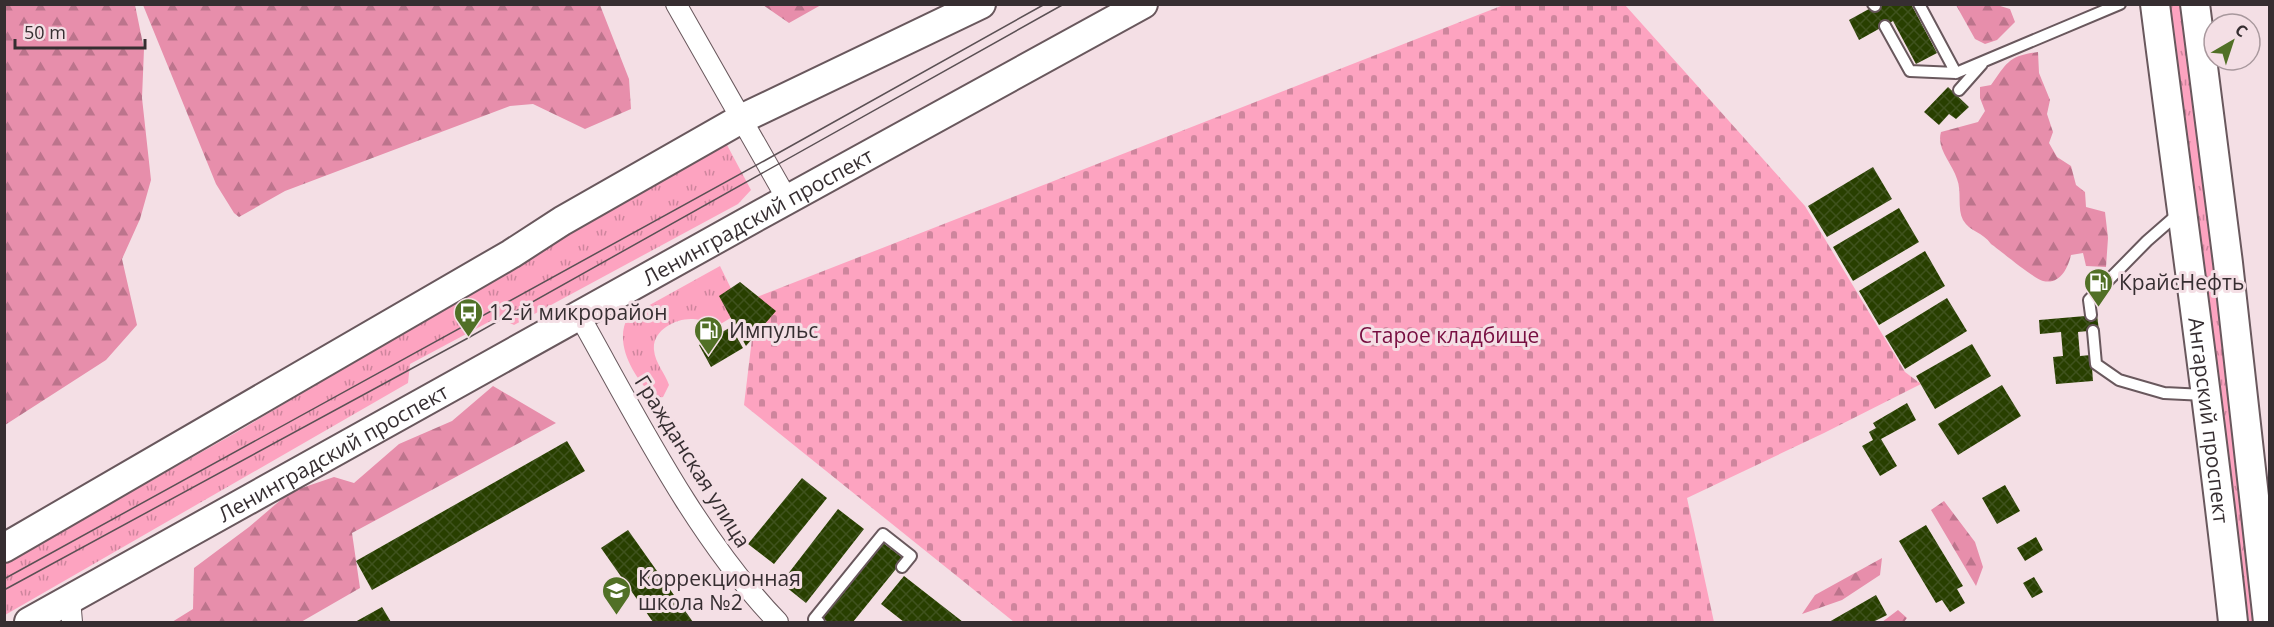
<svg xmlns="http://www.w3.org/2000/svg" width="2274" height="627" viewBox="0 0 2274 627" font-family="'Open Sans',sans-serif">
<defs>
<pattern id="grass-tufts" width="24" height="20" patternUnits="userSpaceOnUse" patternTransform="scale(1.5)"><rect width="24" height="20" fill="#fda3c0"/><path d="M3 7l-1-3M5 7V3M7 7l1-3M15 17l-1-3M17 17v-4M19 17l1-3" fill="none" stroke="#ce859d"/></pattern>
<pattern id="forest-firs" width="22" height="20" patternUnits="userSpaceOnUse" patternTransform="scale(1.5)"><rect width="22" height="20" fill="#e78eab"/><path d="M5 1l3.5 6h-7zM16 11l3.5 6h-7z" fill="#bc748c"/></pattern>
<pattern id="cemetery-stones" width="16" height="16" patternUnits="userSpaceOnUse" patternTransform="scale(1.5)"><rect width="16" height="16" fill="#fda3c0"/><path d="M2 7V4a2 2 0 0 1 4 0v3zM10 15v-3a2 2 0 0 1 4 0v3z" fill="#ce859d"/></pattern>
<pattern id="building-cross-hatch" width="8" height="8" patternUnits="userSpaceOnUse" patternTransform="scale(1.5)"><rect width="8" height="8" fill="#283f00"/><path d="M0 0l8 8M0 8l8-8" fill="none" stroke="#3f521d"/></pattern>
</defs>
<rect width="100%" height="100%" fill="#f4dfe5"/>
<path fill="url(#grass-tufts)" d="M 2168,5 L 2181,5 L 2256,622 L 2249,622 Z
M 727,145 L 751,190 L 738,204 L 514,325 L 498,317 L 410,364 L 408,383 L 5,615 L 4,564 L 237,432 L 715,146 Z
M 720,266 L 742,311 L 714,328 C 707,324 701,319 693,319 C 676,318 652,330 654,350 C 655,363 665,373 669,385 L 663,397 L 657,398 L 653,396 C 634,377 613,343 628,317 Z"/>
<path fill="url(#forest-firs)" d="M 5,4 L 135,5 L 144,49 L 142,98 L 151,180 L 140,219 L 122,259 L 137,325 L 106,360 L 5,425 Z
M 143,5 L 600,5 L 629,79 L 631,109 L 585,129 L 533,104 L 510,106 L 285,191 L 239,217 L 234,213 L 216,184 Z
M 763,5 L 821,5 L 789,23 Z
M 1956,5 L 1997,5 L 2010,9 L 2015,22 L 1997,40 L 1985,44 L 1975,39 Z
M 2038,52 L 2039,73 L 2050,100 L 2047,114 L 2053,132 L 2049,143 L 2057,157 L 2071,166 L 2076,185 L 2085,192 L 2086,207 L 2105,212 L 2108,238 L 2106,267 L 2086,266 L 2083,253 L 2071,255 C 2068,268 2060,285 2043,281 C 2034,279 2001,251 1991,244 C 1983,232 1970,232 1963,220 C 1957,209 1962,191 1957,179 C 1952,163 1936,149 1941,132 L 1978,122 L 1985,111 L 1980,98 L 1980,87 L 1991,85 C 2007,63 2008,56 2038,52 Z
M 493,386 L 556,423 L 352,533 L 360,588 L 301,622 L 172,622 L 193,609 L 194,568 L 249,527 L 290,492 L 334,477 L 354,483 L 399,444 L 452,421 Z
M 1944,501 L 1975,542 L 1983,567 L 1976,586 L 1931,510 Z
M 1882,558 L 1880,575 L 1842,600 L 1802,614 L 1815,595 Z
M 1898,610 L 1907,618 L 1904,622 L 1882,622 Z"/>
<path fill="url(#cemetery-stones)" d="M 1506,4 L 1625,5 L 1805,206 L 1905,372 L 1921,384 L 1824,433 L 1687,498 L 1714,622 L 1014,622 L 744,405 L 757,297 Z"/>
<path fill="url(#building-cross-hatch)" d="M 1878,4 L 1911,4 L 1937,53 L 1916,64 L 1893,21 L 1859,40 L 1849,20 Z
M 1948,87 L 1969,107 L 1956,119 L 1949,114 L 1939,125 L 1924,112 Z
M 1873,167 L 1892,199 L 1827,237 L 1808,206 Z
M 1899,208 L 1919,242 L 1853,281 L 1833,247 Z
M 1925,251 L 1945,286 L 1879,325 L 1859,291 Z
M 740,282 L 776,311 L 746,346 L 719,296 Z
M 1947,298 L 1967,331 L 1905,369 L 1885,336 Z
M 2097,315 L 2099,330 L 2078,332 L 2080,356 L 2091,355 L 2093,381 L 2056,384 L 2053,357 L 2063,356 L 2061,332 L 2040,334 L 2039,320 Z
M 731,327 L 743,348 L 711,367 L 699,345 Z
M 1972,344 L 1991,376 L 1935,409 L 1916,376 Z
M 2002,385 L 2021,416 L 1958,455 L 1938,424 Z
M 1907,403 L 1916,420 L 1881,439 L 1897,466 L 1880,476 L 1862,446 L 1873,440 L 1869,432 L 1876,428 L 1873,423 Z
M 567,441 L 585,471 L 372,590 L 356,561 Z
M 802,478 L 827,498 L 774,564 L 748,544 Z
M 2005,485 L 2020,511 L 1997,524 L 1982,498 Z
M 838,509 L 864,529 L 806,603 L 781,583 Z
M 1926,525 L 1963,586 L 1957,589 L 1965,603 L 1950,612 L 1942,600 L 1936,603 L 1899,541 Z
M 628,530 L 693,622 L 653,622 L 601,548 Z
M 2036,537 L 2043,550 L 2025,561 L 2017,548 Z
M 882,542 L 904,559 L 853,622 L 828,622 L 821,617 Z
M 904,576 L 963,622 L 904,622 L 881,604 Z
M 2034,577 L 2043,592 L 2032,598 L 2023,583 Z
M 1876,595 L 1887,615 L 1873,622 L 1829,622 Z
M 382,607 L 391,622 L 355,622 Z"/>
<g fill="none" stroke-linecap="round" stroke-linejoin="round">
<defs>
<path id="lane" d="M 1873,4 L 1875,6
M 1919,4 L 1956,73 L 2120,4
M 1885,26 L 1910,71 L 1956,73
M 1959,90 L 1982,64
M 2091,315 L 2089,300 L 2147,241 L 2179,213
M 2093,331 L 2096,364 L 2119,380 L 2164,393 L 2205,395
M 819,622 L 814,619 L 883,534 L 911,556 L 902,567"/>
<path id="street" d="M 676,4 L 787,199
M 579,315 C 637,418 696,537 778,622
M 70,599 L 72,622"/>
<g id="secondary">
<path id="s1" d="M 2155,4 C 2181,210 2211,416 2233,622"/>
<path d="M 2195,4 L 2228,263 L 2268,622"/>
<path d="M 4,548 L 511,254 L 562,221 L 741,119 L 981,4"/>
<path id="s2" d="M 29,622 L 763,213 L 1143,4"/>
</g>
</defs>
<use href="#lane" stroke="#69585d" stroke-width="14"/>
<use href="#street" stroke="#69585d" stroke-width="22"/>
<use href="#secondary" stroke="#69585d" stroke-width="32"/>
<use href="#lane" stroke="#fff" stroke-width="10"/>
<use href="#street" stroke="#fff" stroke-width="20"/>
<use href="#secondary" stroke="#fff" stroke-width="28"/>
<path stroke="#5b5054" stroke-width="1.5" d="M 4,579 L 764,161 L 1045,4
M 4,590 L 468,338 L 1064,4"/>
</g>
<defs>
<symbol id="fuel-pin" viewBox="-11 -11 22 30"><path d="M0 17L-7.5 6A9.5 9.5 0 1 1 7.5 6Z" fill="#517026" stroke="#f4dfe5"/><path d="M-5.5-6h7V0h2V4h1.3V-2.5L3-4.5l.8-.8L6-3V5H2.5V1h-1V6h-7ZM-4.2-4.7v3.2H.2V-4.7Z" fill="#fff"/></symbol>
<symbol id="bus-pin" viewBox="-11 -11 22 30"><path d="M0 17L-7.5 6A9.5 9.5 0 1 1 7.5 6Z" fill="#517026" stroke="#f4dfe5"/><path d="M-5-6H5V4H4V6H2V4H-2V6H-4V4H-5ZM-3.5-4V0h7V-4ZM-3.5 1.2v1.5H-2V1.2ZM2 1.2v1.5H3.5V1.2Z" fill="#fff"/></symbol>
<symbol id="school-pin" viewBox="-11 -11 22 30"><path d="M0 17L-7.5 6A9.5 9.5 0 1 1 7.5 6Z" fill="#517026" stroke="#f4dfe5"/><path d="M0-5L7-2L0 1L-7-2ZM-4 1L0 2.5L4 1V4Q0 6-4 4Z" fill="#fff"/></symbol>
</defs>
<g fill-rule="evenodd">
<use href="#fuel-pin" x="2082" y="266" width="33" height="45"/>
<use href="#bus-pin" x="452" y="296" width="33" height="45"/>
<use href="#fuel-pin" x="692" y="314" width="33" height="45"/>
<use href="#school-pin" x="600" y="574" width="33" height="45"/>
</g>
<g text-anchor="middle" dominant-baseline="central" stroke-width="6" stroke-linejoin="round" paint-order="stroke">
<g font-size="21" fill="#362e31" stroke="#f4dfe5">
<text stroke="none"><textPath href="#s2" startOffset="834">Ленинградский проспект</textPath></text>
<text stroke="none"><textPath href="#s1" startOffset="420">Ангарский проспект</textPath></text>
<text stroke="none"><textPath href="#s2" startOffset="348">Ленинградский проспект</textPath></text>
<text transform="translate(693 461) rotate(58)">Гражданская улица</text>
</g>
<g font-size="21" fill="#362e31" stroke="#f4dfe5" text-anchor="start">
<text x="2119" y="282">КрайсНефть</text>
<text x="489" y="312">12-й микрорайон</text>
<text x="729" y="330">Импульс</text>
<text x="638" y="578">Коррекционная<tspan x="638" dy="24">школа №2</tspan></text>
</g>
<g font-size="21" fill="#770e40" stroke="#f4dfe5">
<text x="1449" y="335">Старое кладбище</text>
</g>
</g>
<rect width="2274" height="627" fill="none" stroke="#362e31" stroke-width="12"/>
<g transform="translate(2232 42) rotate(39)"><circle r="28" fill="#f4dfe5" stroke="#a8989d" stroke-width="1.5"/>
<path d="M0-4.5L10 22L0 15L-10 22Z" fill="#517026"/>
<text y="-9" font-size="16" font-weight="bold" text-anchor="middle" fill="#362e31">С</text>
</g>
<path d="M15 39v9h130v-9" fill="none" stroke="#362e31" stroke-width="3"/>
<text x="24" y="39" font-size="18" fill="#362e31" stroke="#f4dfe5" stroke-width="4.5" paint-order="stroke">50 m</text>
</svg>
